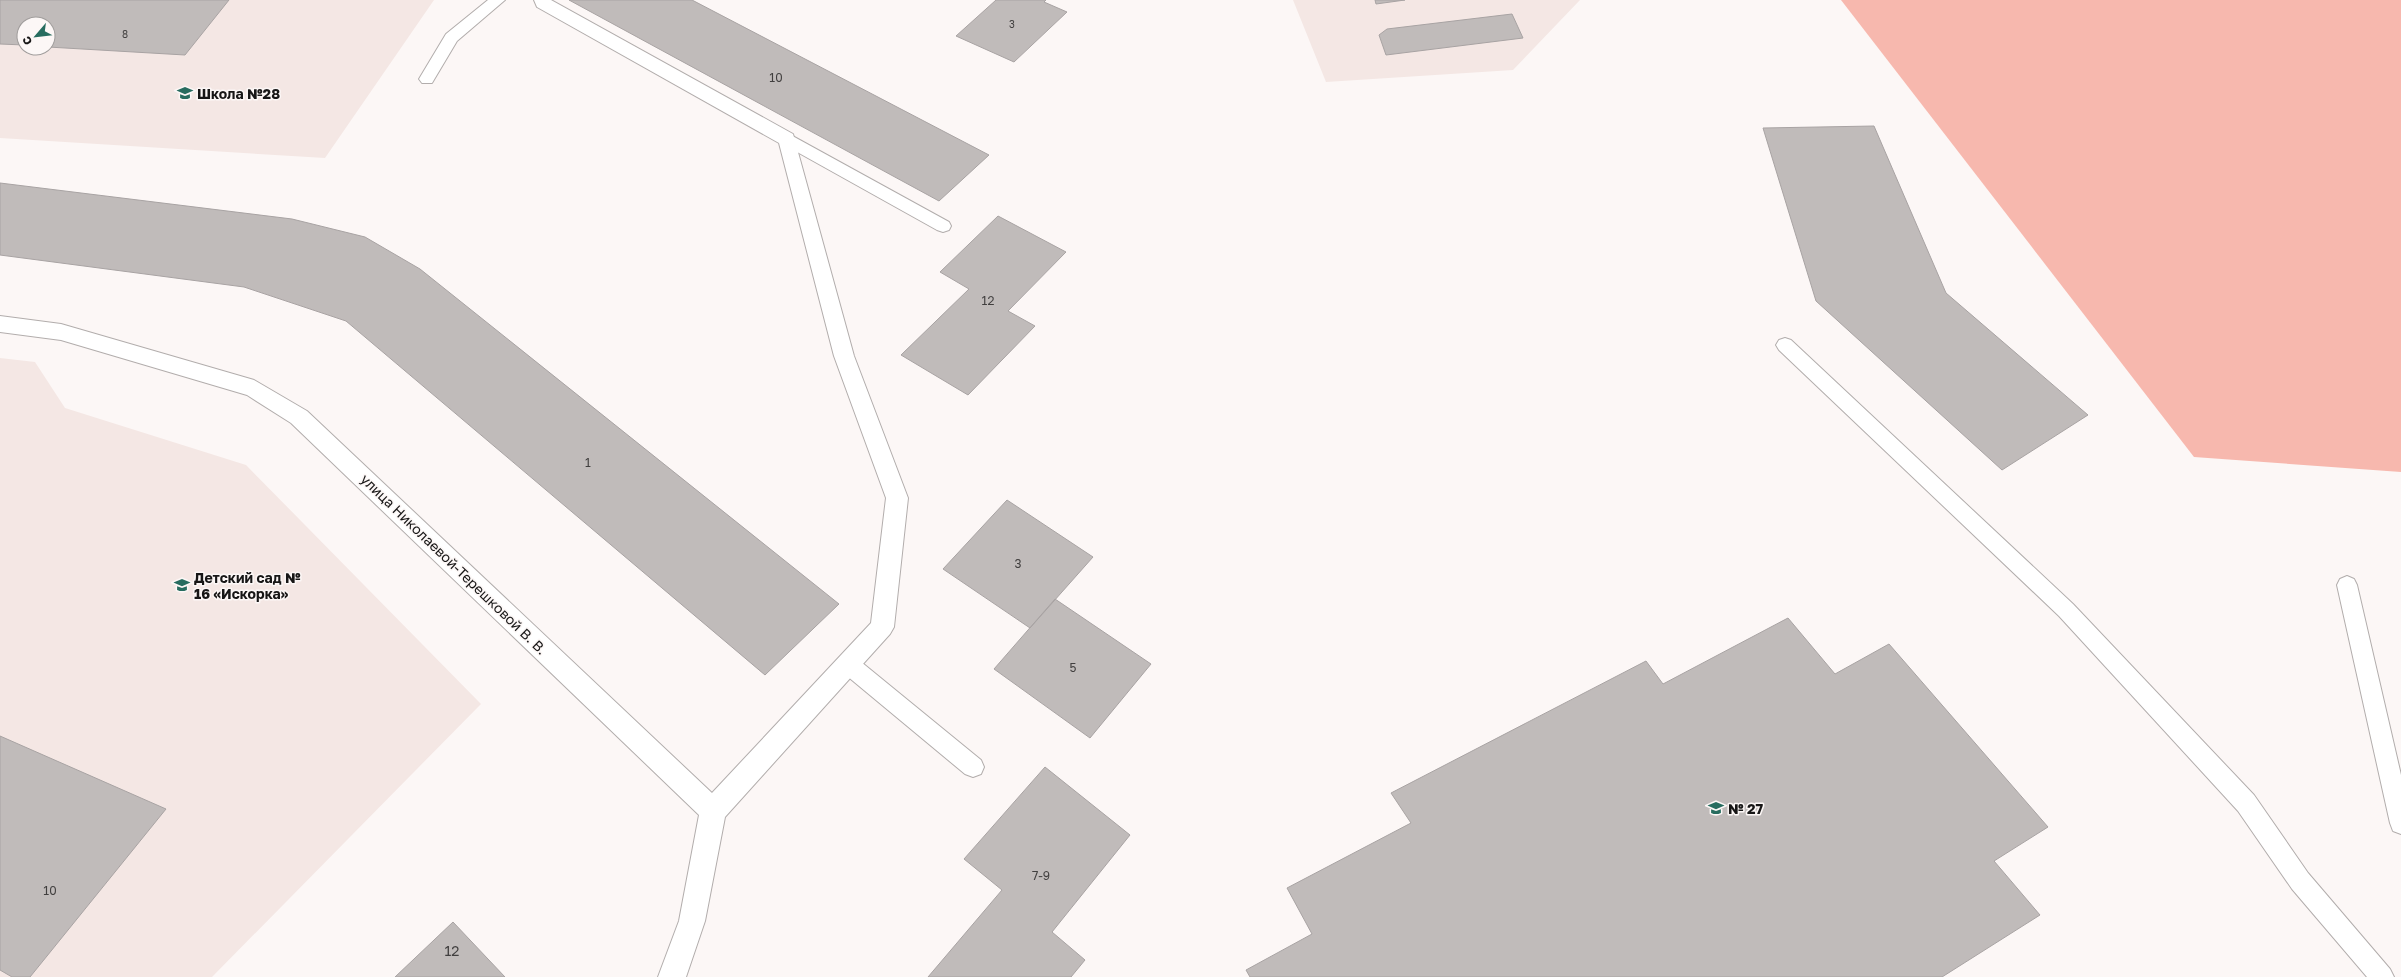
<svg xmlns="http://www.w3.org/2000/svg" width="2401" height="977" viewBox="0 0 2401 977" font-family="'Golos Text',sans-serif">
<rect width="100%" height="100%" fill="#fcf7f6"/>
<path fill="#f4e7e4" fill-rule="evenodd" d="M 0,0 L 434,0 L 325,158 L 0,138 ZM 24,24 L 48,24 L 48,48 L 24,48 Z
M 1293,0 L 1580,0 L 1513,70 L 1326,82 Z
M 0,358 L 35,362 L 65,408 L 246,465 L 481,704 L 212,977 L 0,977 Z"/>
<path fill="#f7b8ae" d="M 1841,0 L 2401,0 L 2401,472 L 2194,457 Z"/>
<path fill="#c0bbba" stroke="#a8a3a3" d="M 0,0 L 229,0 L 185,55 L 48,47 L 48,24 L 24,24 L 24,45 L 0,44 Z
M 569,0 L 692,0 L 989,155 L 939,201 Z
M 996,0 L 1046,0 L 1044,2 L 1067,12 L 1014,62 L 956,36 Z
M 1375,0 L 1405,0 L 1376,4 Z
M 1512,14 L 1523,38 L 1386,55 L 1379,35 L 1387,29 Z
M 1874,126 L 1946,293 L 2088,415 L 2002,470 L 1816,301 L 1763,128 Z
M 0,183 L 292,219 L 365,237 L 420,269 L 839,604 L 765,675 L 346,321 L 244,287 L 0,255 Z
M 998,216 L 1066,252 L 1008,311 L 1035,326 L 968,395 L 901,355 L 969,289 L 940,272 Z
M 1007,500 L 1093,557 L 1030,628 L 943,569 Z
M 1055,599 L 1151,664 L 1090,738 L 994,669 Z
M 1788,618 L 1835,674 L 1889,644 L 2048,827 L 1994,861 L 2040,915 L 1942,977 L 1250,977 L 1246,970 L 1312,934 L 1287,888 L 1411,823 L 1391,793 L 1646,661 L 1663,684 Z
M 0,736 L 166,809 L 30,977 L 12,977 L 0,970 Z
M 1045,767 L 1130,835 L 1052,932 L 1085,960 L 1071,977 L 928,977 L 1002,890 L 964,859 Z
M 453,922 L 505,977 L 395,977 Z"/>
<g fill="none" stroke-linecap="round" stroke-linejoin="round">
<defs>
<path id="lane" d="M 488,0 L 505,0 L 457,41 L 432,83 L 422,83 L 419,79 L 446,34 Z
M 787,133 L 949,222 L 951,226 L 949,230 L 943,232 L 937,230 L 781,143 L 779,139 L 781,135 Z
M 1785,338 L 1791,340 L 2073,604 L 2254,795 L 2308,873 L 2390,969 L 2394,977 L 2367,977 L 2292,889 L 2238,811 L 2059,616 L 1779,350 L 1776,345 L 1779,340 Z
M 2347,576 L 2354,579 L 2357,585 L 2401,775 L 2401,834 L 2393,831 L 2390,823 L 2337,585 L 2340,579 Z
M 848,655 L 855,657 L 981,760 L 984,767 L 981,774 L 973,777 L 965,774 L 841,671 L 838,664 L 841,657 Z"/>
<path id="street" d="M 534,0 L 551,0 L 793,134 L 854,356 L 908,498 L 894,627 L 890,634 L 725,817 L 705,921 L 686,977 L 658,977 L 679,921 L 699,815 L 291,423 L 247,395 L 61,340 L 0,332 L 0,316 L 61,324 L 254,380 L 307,411 L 712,793 L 871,623 L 886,498 L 834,356 L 779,143 L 537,7 Z"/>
</defs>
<use href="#lane" stroke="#b2adac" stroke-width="2"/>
<use href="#street" stroke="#b2adac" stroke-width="2"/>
<use href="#lane" fill="#fff" fill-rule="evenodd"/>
<use href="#street" fill="#fff" fill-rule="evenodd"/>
</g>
<defs>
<symbol id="school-bare" viewBox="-9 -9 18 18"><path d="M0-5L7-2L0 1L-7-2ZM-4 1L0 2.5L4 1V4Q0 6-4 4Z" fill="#276c5f" stroke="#fcf7f6" stroke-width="2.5" paint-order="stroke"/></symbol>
</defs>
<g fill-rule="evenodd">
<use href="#school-bare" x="174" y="82" width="22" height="22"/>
<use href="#school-bare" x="171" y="574" width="22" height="22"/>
<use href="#school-bare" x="1705" y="797" width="22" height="22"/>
</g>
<g text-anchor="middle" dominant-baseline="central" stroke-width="3" stroke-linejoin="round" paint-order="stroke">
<g font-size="10" fill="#413f3f">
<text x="1012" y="24">3</text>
<text x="125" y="34">8</text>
</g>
<g font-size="12" fill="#413f3f">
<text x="776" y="77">10</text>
<text x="988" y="300">12</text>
<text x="588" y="462">1</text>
<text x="1018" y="563">3</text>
<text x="1073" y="667">5</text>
<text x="1041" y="875">7-9</text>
<text x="50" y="890">10</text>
</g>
<g font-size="14" font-weight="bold" fill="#171616" stroke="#fcf7f6" text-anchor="start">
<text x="197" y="93">Школа №28</text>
<text x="194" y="577">Детский сад №<tspan x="194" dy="16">16 «Искорка»</tspan></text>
<text x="1728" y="808">№ 27</text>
</g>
<g font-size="14" fill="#171616" stroke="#fcf7f6">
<text transform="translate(454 564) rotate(44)">улица Николаевой-Терешковой В. В.</text>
</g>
<g font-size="14" fill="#413f3f">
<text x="452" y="950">12</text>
</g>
</g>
<g transform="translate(36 36) rotate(242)"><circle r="19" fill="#fcf7f6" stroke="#a09d9c"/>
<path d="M0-3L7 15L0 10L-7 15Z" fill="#276c5f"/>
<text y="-6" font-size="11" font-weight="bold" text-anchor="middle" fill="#171616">С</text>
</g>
</svg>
